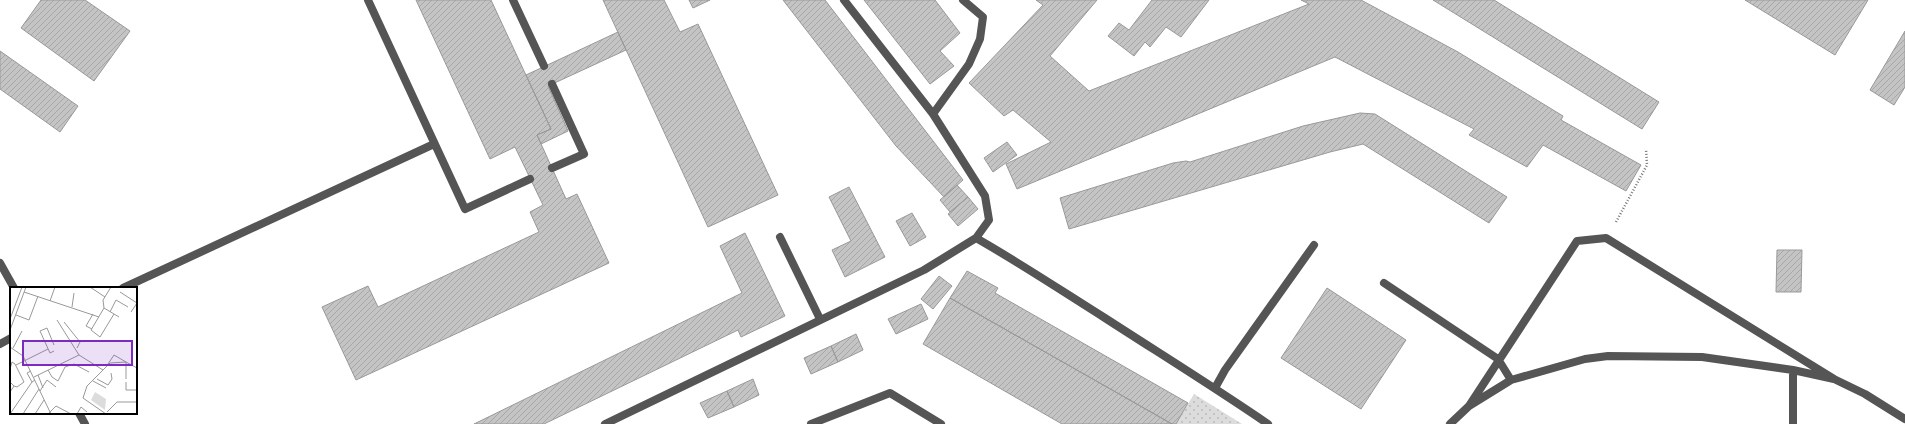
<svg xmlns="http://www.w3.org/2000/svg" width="1905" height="424" viewBox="0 0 1905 424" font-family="'Nunito Sans',sans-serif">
<defs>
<pattern id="grass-dots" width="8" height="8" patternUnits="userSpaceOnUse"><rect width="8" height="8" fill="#dcdcdc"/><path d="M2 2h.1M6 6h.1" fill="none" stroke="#bbb" stroke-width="1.8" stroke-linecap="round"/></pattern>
<pattern id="building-hatch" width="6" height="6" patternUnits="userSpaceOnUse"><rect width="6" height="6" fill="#c4c4c4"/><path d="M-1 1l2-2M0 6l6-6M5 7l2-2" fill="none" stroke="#a7a7a7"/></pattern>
</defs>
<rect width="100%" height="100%" fill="#fff"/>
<path fill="url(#grass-dots)" d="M 1194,394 L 1242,424 L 1176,424 Z"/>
<path fill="url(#building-hatch)" stroke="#999" d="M 41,0 L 85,0 L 130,31 L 94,81 L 21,28 Z
M 416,0 L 491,0 L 551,129 L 537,135 L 566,199 L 577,194 L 609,263 L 356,380 L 322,307 L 368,286 L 378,307 L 539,232 L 530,212 L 543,205 L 515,147 L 490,159 Z
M 603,0 L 664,0 L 680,32 L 698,24 L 778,195 L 708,227 Z
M 689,0 L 710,0 L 693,8 Z
M 783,0 L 825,0 L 963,180 L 944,197 L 896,146 Z
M 864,0 L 935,0 L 960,33 L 940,51 L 954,66 L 930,84 Z
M 1036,0 L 1097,0 L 1050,56 L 1089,91 L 1309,4 L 1301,0 L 1361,0 L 1458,52 L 1563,116 L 1561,120 L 1641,165 L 1626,191 L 1543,145 L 1527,167 L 1469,135 L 1474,129 L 1335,57 L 1017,189 L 1006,164 L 1051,142 L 1013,110 L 1004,116 L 969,83 L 1043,5 Z
M 1152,0 L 1209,0 L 1181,37 L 1166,27 L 1150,47 L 1145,42 L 1134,56 L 1108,36 L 1119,23 L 1129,30 Z
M 1433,0 L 1494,0 L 1659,102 L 1642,129 Z
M 1745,0 L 1868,0 L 1835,55 Z
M 1905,31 L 1905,87 L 1894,105 L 1870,90 Z
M 618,32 L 626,50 L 548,86 L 568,131 L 541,144 L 537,135 L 551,129 L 526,75 Z
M 0,51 L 78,106 L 60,132 L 0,89 Z
M 1360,113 L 1375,114 L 1507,197 L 1489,223 L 1363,144 L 1330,152 L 1069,229 L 1060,198 L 1173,163 L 1186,161 L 1190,162 L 1303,126 Z
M 1007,142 L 1017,155 L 993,172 L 984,158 Z
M 957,185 L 968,197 L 950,212 L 940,200 Z
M 849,187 L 885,257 L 845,277 L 832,250 L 851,241 L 829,197 Z
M 968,197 L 978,209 L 958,226 L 948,214 Z
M 912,213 L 926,237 L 910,246 L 896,221 Z
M 745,233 L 785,316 L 741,337 L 738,330 L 544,424 L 474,424 L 742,293 L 720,246 Z
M 1777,250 L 1802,250 L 1801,292 L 1776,292 Z
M 967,271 L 998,288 L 995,293 L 1188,403 L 1176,424 L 1172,424 L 950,298 Z
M 939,276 L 952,286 L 933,309 L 921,299 Z
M 1327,288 L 1406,340 L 1361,409 L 1281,358 Z
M 950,298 L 1172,424 L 1062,424 L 923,344 Z
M 921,304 L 928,319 L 896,334 L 888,319 Z
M 856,334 L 863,350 L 838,362 L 831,346 Z
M 831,346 L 838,362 L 811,374 L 804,358 Z
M 753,379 L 759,395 L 734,407 L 727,391 Z
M 727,391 L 734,407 L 708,418 L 700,403 Z"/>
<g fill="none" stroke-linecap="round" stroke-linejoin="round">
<path stroke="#777" stroke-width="2.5" stroke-dasharray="1 2" stroke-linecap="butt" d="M 1616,222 L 1647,165 L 1646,149"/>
<path stroke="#555" stroke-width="8" d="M 368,0 L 465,209 L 530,179
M 513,0 L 544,66
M 552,84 L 584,154 L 552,168
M 933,114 L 969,64 L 980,39 L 983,17 L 963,0
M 780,237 L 820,319
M 976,238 C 1020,263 1062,291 1105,318 C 1159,353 1214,387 1268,424
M 1384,283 L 1498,359 L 1511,380
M 123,288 L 434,144
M 0,344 L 11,338
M 1793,370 L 1793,424
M 1215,388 L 1225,370 L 1314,245
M 1469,406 L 1577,241 L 1606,238 L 1834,379
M 605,424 L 924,270 L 976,238 L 989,220 L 985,196 L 933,114 L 844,0
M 811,424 L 890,393 L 941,424
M 1450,424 L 1469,406 L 1511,380 L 1585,359 L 1608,356 L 1702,357 L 1793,370 L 1834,379 L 1865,394 L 1905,419"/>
<path stroke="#555" stroke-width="8" d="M 0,263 L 14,288
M 79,413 L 85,424"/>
</g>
<g transform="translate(10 287)">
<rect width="127" height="127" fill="#fff"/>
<path d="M 85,105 L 96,112 L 95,123 L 81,113 Z" fill="#dcdcdc"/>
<path fill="none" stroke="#999" stroke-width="1" d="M 80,0 L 95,10M 101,0 L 93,13 L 94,21 L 81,43 L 90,50 L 104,27M 14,5 L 89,30M 110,5 L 127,16 L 121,25M 40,14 L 45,0M 62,20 L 64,6M 94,21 L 109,30M 100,25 L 106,13 L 118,20M 6,28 L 19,33 L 28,9M 0,32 L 12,0M 47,33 L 69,68 L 93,83M 54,35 L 70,55 L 67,61M 82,42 L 76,39 L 83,27M 0,43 L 16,0M 0,60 L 13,69 L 41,127M 3,61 L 12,44M 44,64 L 40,66 L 30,44 L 37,41 L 44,58M 116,75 L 116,92M 98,77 L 104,68 L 116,75M 6,78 L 38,62M 0,82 L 2,75 L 5,77 L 14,95 L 7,100 L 4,99M 38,83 L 42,90 L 48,94 L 55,80 L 64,77 L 79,85M 21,84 L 17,86 L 22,95 L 25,93M 28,88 L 33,101M 24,90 L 69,68M 87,92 L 98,98 L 102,92 L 101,86M 83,94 L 96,101M 0,95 L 4,99 L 0,105M 116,95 L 116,103 L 127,103M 30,104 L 37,93 L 46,100M 97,125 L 107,115 L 127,115M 0,127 L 22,95M 13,127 L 29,102M 25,127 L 34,113M 38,127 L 46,119 L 61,127M 67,127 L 71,120 L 77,125M 96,127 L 73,111 L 77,99 L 100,76 L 116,75 L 127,81"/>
<path fill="#7b2cbf" fill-opacity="0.15" stroke="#7b2cbf" stroke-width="2" d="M 13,54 L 122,54 L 122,78 L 13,78 Z"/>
<rect width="127" height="127" fill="none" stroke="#000" stroke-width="2"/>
</g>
</svg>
